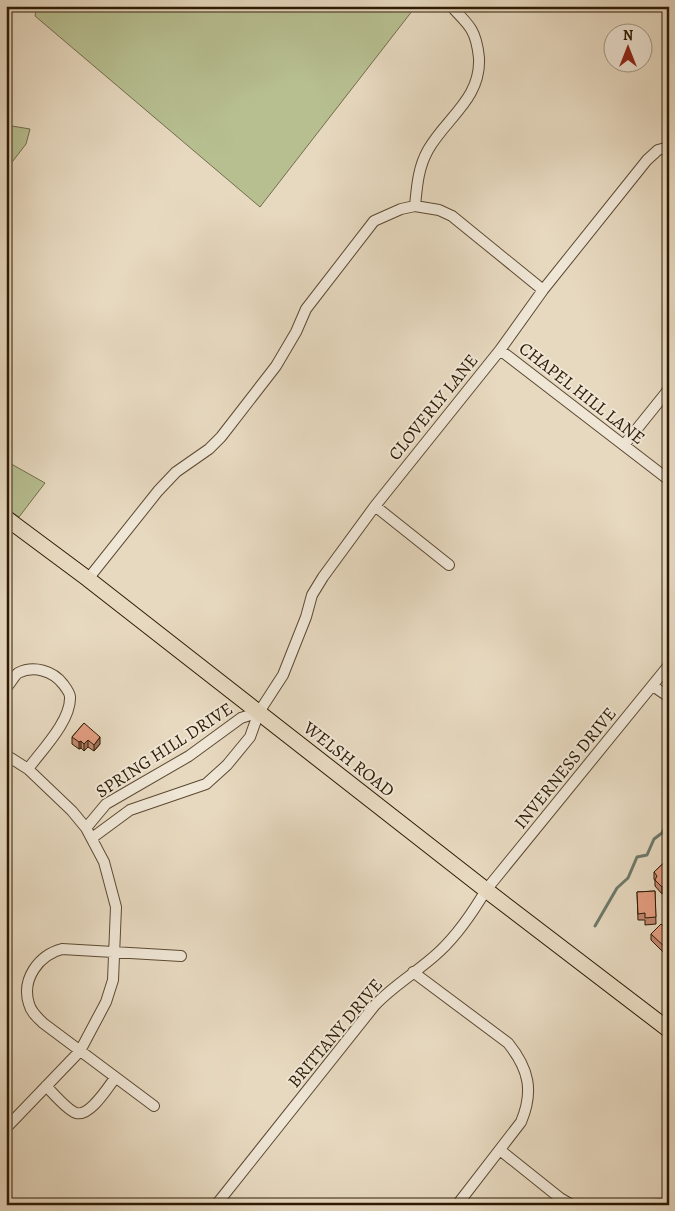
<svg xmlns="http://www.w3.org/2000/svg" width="675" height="1211" viewBox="0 0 675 1211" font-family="Alegreya,serif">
<rect width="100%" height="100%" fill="#e7d9c0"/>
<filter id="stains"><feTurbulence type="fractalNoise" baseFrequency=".004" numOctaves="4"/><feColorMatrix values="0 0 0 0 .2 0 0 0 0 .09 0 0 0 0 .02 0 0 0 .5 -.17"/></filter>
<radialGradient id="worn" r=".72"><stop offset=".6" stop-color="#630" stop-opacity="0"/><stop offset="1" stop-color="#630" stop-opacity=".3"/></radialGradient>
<path fill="#b7bf91" stroke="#726d4a" d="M 37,6 L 416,6 L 260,207 L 35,16 Z
M 6,125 L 30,129 L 26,144 L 6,170 Z
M 6,461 L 45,483 L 19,517 L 6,508 Z"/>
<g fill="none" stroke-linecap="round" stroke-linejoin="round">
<path stroke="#6d7a6b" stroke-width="3" d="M 595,926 L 617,888 L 628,878 L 637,857 L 647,855 L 654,839 L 662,833 L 669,819"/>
<defs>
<path id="minor" d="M 415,206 C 417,186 418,168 428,150 C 446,118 481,99 479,58 C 478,48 476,37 471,29 C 466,21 459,15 453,8
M 500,350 L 669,480
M 624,445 L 669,389
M 375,506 L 449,565
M 88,579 L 158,491 L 176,472 L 209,449 L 221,437 L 276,366 L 296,332 L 306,309 L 374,221 L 401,209 L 415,206 L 439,210 L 452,216 L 543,290
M 653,686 L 669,697
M 6,688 C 10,684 14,676 18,673 C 34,665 53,671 63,684 C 66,688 70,693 70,697 C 71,721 41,751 28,769
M 6,755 L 28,769 L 72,811 L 86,828 L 104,862 L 116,907 L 113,980 L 106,1002 L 80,1051 L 6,1128
M 86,828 L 106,804 L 189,756 L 241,718 L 259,712
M 92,838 L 130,810 L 206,784 L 227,765 L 250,737 L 259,712 L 283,675 L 306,617 L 312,595 L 323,577 L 375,506 L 500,350 L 543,290 L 647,160 L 658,150 L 669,147
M 413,972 L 508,1043 C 529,1069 534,1091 521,1122 L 457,1205
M 46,1086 C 53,1093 67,1110 76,1113 C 90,1117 108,1087 115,1078
M 154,1106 L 43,1023 C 37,1017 31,1012 29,1004 C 21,979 39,955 62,949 L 181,956
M 500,1150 L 560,1198 L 572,1205
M 216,1205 L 375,1005 C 395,984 419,971 440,951 C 459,933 473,912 486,890 L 669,665
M 651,1205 L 669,1204"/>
<path id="primary" d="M 6,518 L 88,579 L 486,890 L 669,1030"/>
</defs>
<use href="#minor" stroke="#5c4a32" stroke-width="12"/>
<use href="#primary" stroke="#2d1b03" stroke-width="17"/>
<use href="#minor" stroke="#efe6d6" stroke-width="10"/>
<use href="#primary" stroke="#e7d9c0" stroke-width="15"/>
</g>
<path fill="#c48870" stroke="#2d1b03" d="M 84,723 L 100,744 L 94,751 L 88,747 L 84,751 L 81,748 L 79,749 L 72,744 L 72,737 Z
M 669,858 L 669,888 L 662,894 L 655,886 L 655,881 L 654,879 L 654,872 Z
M 655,891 L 656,924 L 645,925 L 645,920 L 638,920 L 637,892 Z
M 669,931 L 668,957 L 651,940 L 651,934 Z"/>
<path fill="#a06f5b" stroke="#2d1b03" d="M 100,737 L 100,744 L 94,751 L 94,745 Z
M 88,740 L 88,747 L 84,751 L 84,744 Z
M 81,741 L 81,748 L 79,749 L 79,742 Z
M 669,878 L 669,888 L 662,894 L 662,887 Z
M 669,949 L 669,956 L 668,957 L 668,950 Z"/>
<path fill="#e49e82" stroke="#2d1b03" d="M 84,723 L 100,737 L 94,745 L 88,740 L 84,744 L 81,741 L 79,742 L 72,737 Z
M 669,858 L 669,878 L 668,879 L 669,881 L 662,887 L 655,880 L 657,876 L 654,872 Z
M 655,891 L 656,917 L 645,918 L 645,913 L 638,914 L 637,892 Z
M 661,924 L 669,931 L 669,949 L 668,950 L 651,934 Z"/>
<g text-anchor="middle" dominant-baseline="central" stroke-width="4" stroke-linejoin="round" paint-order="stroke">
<g font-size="18" fill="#2d1b03" stroke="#efe6d6">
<text transform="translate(582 393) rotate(38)">CHAPEL HILL LANE</text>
<text transform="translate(433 407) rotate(-51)">CLOVERLY LANE</text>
<text transform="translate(164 750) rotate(-33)">SPRING HILL DRIVE</text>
<text transform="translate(349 759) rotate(38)">WELSH ROAD</text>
<text transform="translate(565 768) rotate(-51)">INVERNESS DRIVE</text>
<text transform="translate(335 1033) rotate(-50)">BRITTANY DRIVE</text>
</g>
</g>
<rect width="675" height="1211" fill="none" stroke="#e7d9c0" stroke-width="25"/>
<rect x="8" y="8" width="660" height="1196" fill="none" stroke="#2d1b03" stroke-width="2.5"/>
<rect x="12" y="12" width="650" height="1186" fill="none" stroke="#2d1b03"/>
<g transform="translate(628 48)"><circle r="24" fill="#efe6d6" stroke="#a19582"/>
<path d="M0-4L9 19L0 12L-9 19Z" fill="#8f2418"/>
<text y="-8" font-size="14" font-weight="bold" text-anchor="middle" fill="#2d1b03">N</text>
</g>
<rect width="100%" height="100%" filter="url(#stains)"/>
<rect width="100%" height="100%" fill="url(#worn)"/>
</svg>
